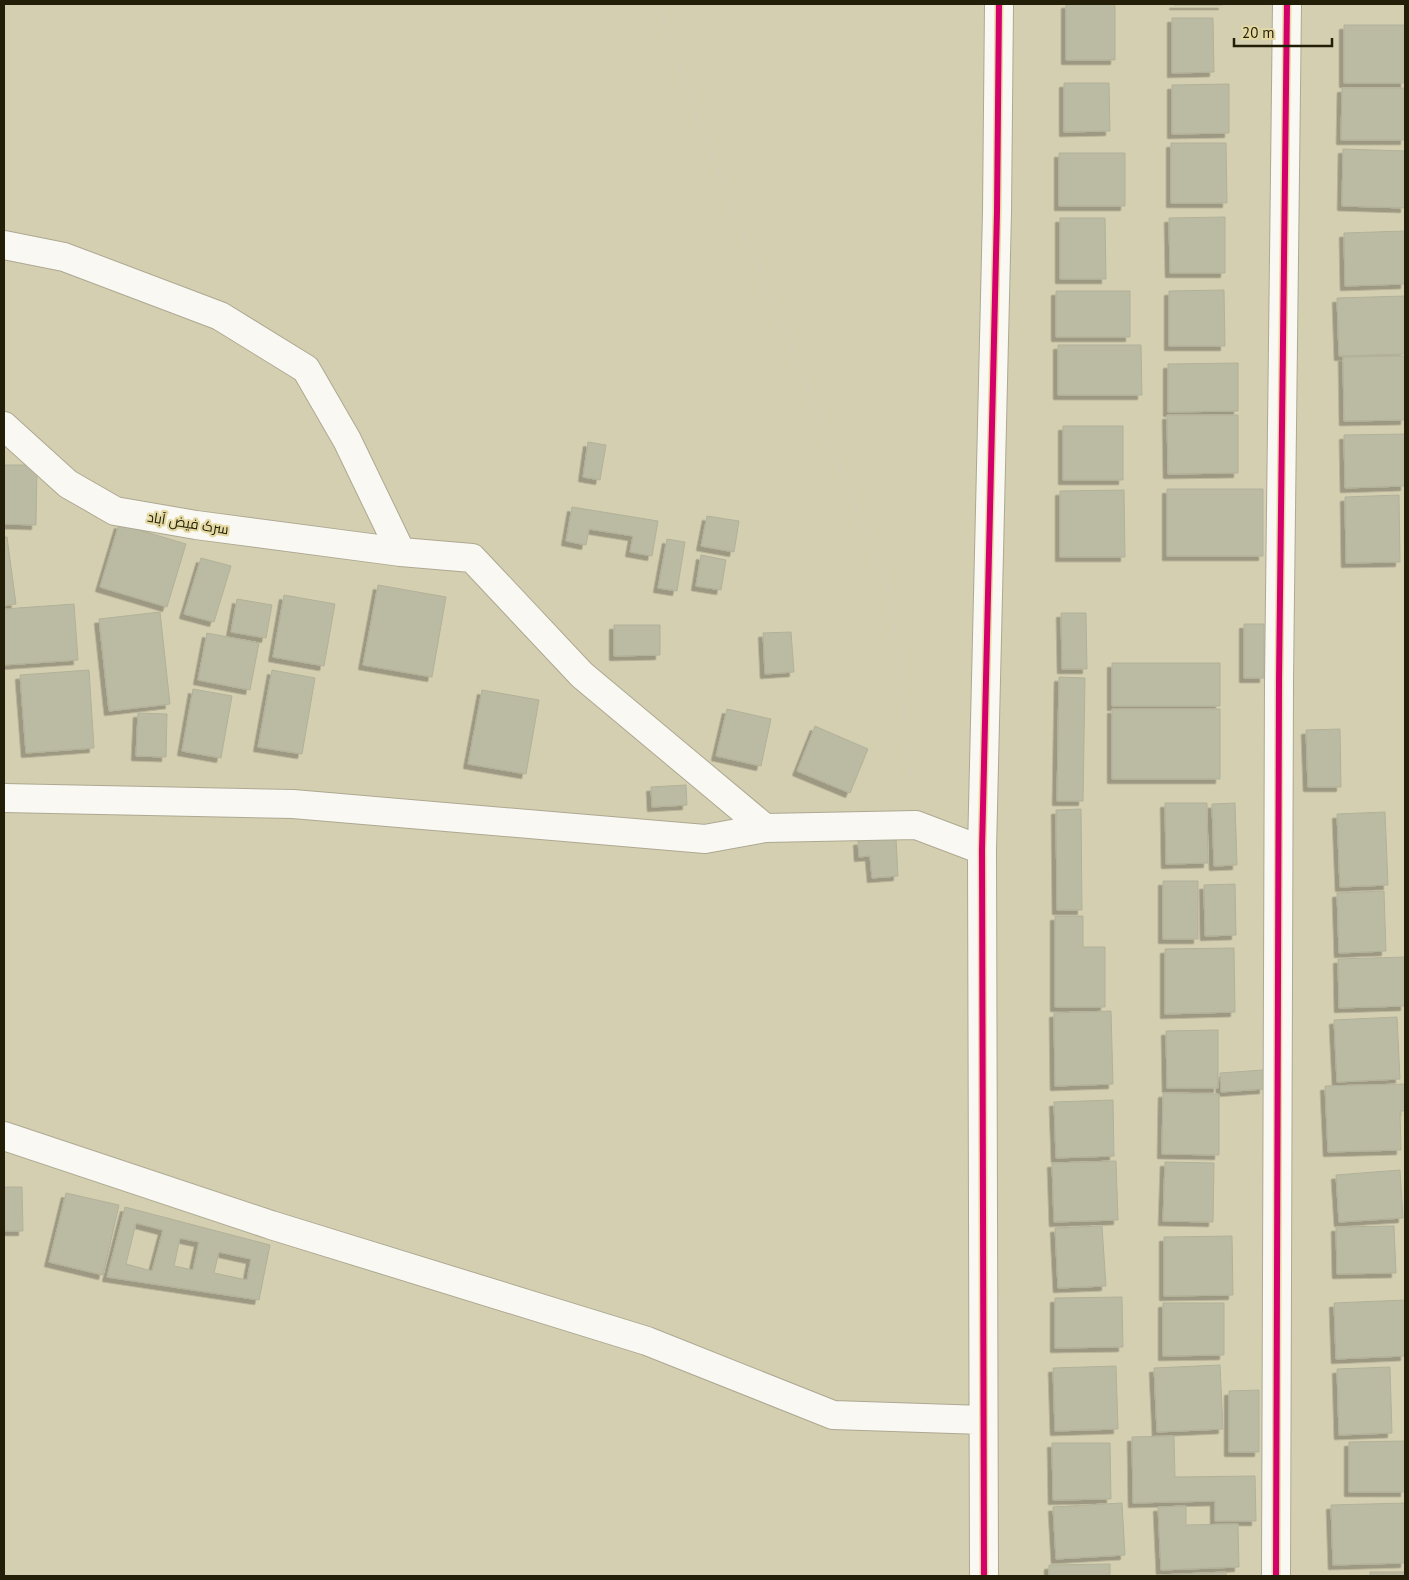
<svg xmlns="http://www.w3.org/2000/svg" width="1409" height="1580" viewBox="0 0 1409 1580" font-family="'PT Sans',Cairo,sans-serif">
<defs>
<filter id="shadow"><feDropShadow dx="-4.5" dy="4.5" stdDeviation="0" flood-color="#0004"/></filter>
</defs>
<rect width="100%" height="100%" fill="#d5cfb1"/>
<path fill="#bbbba3" stroke="#b1b199" fill-rule="evenodd" filter="url(#shadow)" d="M 1066,4 L 1115,4 L 1115,60 L 1066,60 Z
M 1174,4 L 1223,4 L 1223,5 L 1174,5 Z
M 1172,18 L 1213,18 L 1214,72 L 1172,73 Z
M 1344,25 L 1405,25 L 1405,83 L 1344,83 Z
M 1064,83 L 1109,83 L 1110,131 L 1064,132 Z
M 1229,84 L 1229,133 L 1172,134 L 1172,85 Z
M 1342,88 L 1405,88 L 1405,140 L 1341,140 Z
M 1171,143 L 1226,143 L 1227,203 L 1171,203 Z
M 1343,149 L 1405,151 L 1405,208 L 1342,206 Z
M 1059,153 L 1125,153 L 1125,206 L 1059,206 Z
M 1225,217 L 1225,273 L 1170,273 L 1169,218 Z
M 1060,218 L 1105,218 L 1106,279 L 1060,279 Z
M 1405,231 L 1405,284 L 1345,286 L 1344,233 Z
M 1224,290 L 1225,346 L 1169,346 L 1169,291 Z
M 1056,291 L 1130,291 L 1130,337 L 1056,337 Z
M 1405,296 L 1405,354 L 1339,356 L 1337,298 Z
M 1058,345 L 1141,345 L 1142,395 L 1058,395 Z
M 1405,356 L 1405,420 L 1344,421 L 1343,357 Z
M 1238,363 L 1238,411 L 1168,412 L 1168,364 Z
M 1167,415 L 1238,415 L 1238,473 L 1168,474 Z
M 1063,426 L 1123,426 L 1123,480 L 1063,480 Z
M 1405,434 L 1405,486 L 1345,488 L 1344,435 Z
M 588,442 L 606,445 L 600,480 L 583,477 Z
M 4,465 L 37,465 L 36,525 L 4,524 Z
M 1167,489 L 1263,489 L 1263,556 L 1167,556 Z
M 1124,490 L 1125,557 L 1060,557 L 1060,491 Z
M 1399,495 L 1400,562 L 1346,563 L 1345,497 Z
M 572,507 L 658,521 L 652,556 L 630,552 L 633,536 L 589,529 L 586,545 L 566,541 Z
M 707,516 L 739,521 L 734,552 L 701,546 Z
M 119,524 L 186,544 L 167,607 L 100,587 Z
M 4,537 L 7,537 L 16,604 L 4,606 Z
M 667,539 L 685,542 L 677,591 L 658,588 Z
M 701,555 L 726,560 L 721,590 L 696,586 Z
M 201,558 L 231,566 L 214,622 L 184,614 Z
M 378,585 L 446,597 L 432,677 L 363,665 Z
M 284,595 L 335,604 L 324,666 L 273,657 Z
M 237,599 L 272,605 L 266,638 L 231,632 Z
M 74,604 L 78,660 L 4,665 L 4,609 Z
M 160,612 L 170,704 L 109,711 L 99,619 Z
M 1061,613 L 1086,613 L 1087,669 L 1062,669 Z
M 1244,624 L 1264,624 L 1264,678 L 1244,678 Z
M 614,625 L 660,625 L 660,655 L 614,656 Z
M 791,632 L 794,672 L 765,674 L 763,633 Z
M 207,633 L 259,643 L 250,690 L 198,680 Z
M 1112,663 L 1220,663 L 1220,706 L 1112,706 Z
M 89,670 L 94,748 L 26,753 L 20,675 Z
M 272,670 L 315,678 L 302,754 L 258,747 Z
M 1059,677 L 1085,678 L 1083,801 L 1057,801 Z
M 193,689 L 232,696 L 221,758 L 182,751 Z
M 482,690 L 539,700 L 526,774 L 468,764 Z
M 727,709 L 771,719 L 761,766 L 716,756 Z
M 1112,709 L 1220,709 L 1220,779 L 1112,779 Z
M 138,713 L 167,714 L 166,757 L 136,756 Z
M 815,726 L 868,749 L 850,793 L 797,771 Z
M 1340,729 L 1341,787 L 1308,787 L 1306,730 Z
M 686,785 L 687,805 L 652,807 L 651,787 Z
M 1165,803 L 1207,803 L 1208,863 L 1166,864 Z
M 1235,803 L 1237,865 L 1214,866 L 1212,804 Z
M 1081,809 L 1082,910 L 1057,910 L 1056,810 Z
M 1385,812 L 1388,885 L 1340,887 L 1337,814 Z
M 896,838 L 898,876 L 872,878 L 870,856 L 859,857 L 858,841 Z
M 1163,881 L 1198,881 L 1198,939 L 1163,939 Z
M 1235,884 L 1236,935 L 1205,936 L 1204,885 Z
M 1384,891 L 1386,951 L 1339,953 L 1337,893 Z
M 1055,916 L 1083,916 L 1083,947 L 1105,947 L 1105,1007 L 1055,1007 Z
M 1234,948 L 1235,1012 L 1165,1014 L 1165,949 Z
M 1405,957 L 1405,1006 L 1339,1008 L 1338,959 Z
M 1111,1011 L 1113,1084 L 1055,1086 L 1054,1013 Z
M 1397,1017 L 1400,1079 L 1337,1082 L 1334,1020 Z
M 1218,1030 L 1218,1088 L 1167,1088 L 1166,1031 Z
M 1263,1070 L 1264,1089 L 1221,1092 L 1220,1073 Z
M 1405,1084 L 1405,1111 L 1400,1111 L 1401,1150 L 1328,1152 L 1325,1086 Z
M 1163,1093 L 1219,1094 L 1219,1155 L 1162,1154 Z
M 1113,1100 L 1114,1156 L 1056,1158 L 1054,1102 Z
M 1116,1161 L 1118,1220 L 1054,1222 L 1052,1163 Z
M 1165,1162 L 1214,1163 L 1213,1222 L 1163,1221 Z
M 1400,1170 L 1403,1218 L 1339,1222 L 1336,1175 Z
M 4,1187 L 22,1187 L 23,1231 L 4,1231 Z
M 66,1193 L 119,1205 L 103,1275 L 49,1262 Z
M 125,1207 L 270,1245 L 259,1300 L 107,1277 ZM 136,1223 L 163,1230 L 152,1271 L 126,1264 ZM 180,1238 L 199,1242 L 193,1270 L 174,1266 ZM 219,1252 L 251,1259 L 247,1280 L 214,1273 Z
M 1102,1226 L 1106,1286 L 1058,1288 L 1055,1228 Z
M 1394,1226 L 1396,1273 L 1337,1274 L 1336,1227 Z
M 1232,1236 L 1233,1295 L 1164,1296 L 1164,1237 Z
M 1122,1297 L 1123,1347 L 1055,1348 L 1055,1298 Z
M 1405,1300 L 1405,1356 L 1336,1359 L 1334,1303 Z
M 1163,1303 L 1224,1303 L 1224,1355 L 1163,1356 Z
M 1220,1365 L 1223,1429 L 1157,1432 L 1154,1368 Z
M 1116,1366 L 1118,1429 L 1055,1431 L 1053,1368 Z
M 1390,1367 L 1392,1433 L 1339,1435 L 1337,1369 Z
M 1259,1390 L 1259,1452 L 1229,1452 L 1229,1391 Z
M 1174,1436 L 1175,1477 L 1255,1476 L 1256,1521 L 1215,1521 L 1215,1501 L 1133,1503 L 1132,1437 Z
M 1405,1441 L 1405,1492 L 1349,1492 L 1349,1442 Z
M 1052,1443 L 1110,1443 L 1111,1499 L 1053,1500 Z
M 1122,1503 L 1125,1555 L 1056,1559 L 1053,1507 Z
M 1405,1503 L 1405,1563 L 1333,1565 L 1331,1505 Z
M 1186,1506 L 1186,1525 L 1238,1524 L 1239,1567 L 1161,1570 L 1158,1507 Z
M 1110,1564 L 1110,1576 L 1049,1576 L 1049,1565 Z
M 1226,1572 L 1226,1576 L 1158,1576 L 1158,1575 Z
M 1370,1572 L 1405,1572 L 1405,1576 L 1370,1576 Z"/>
<g fill="none" stroke-linecap="round" stroke-linejoin="round">
<defs>
<path id="street" d="M 4,245 L 64,257 L 220,316 L 306,369 L 347,440 L 401,552
M 4,426 L 68,484 L 115,511 L 196,525 L 401,552 L 472,558 L 582,675 L 765,828
M 4,798 L 293,804 L 705,839 L 765,828 L 916,825 L 982,850
M 4,1136 L 271,1225 L 647,1341 L 833,1415 L 983,1420
M 984,1576 L 982,850 L 997,212 L 999,4
M 1276,1576 L 1279,680 L 1287,4"/>
</defs>
<use href="#street" stroke="#ada891" stroke-width="30"/>
<path stroke="#d0cdc5" stroke-width="3" stroke-dasharray="1 4" stroke-linecap="butt" d="M 658,4 L 710,150 L 890,592 L 913,795"/>
<use href="#street" stroke="#f9f8f3" stroke-width="28"/>
<defs>
<path id="cycleway" d="M 984,1576 L 982,850 L 997,212 L 999,4
M 1276,1576 L 1279,680 L 1287,4"/>
</defs>
<use href="#cycleway" stroke="#e4d9a2" stroke-width="9"/>
<use href="#cycleway" stroke="#d6006c" stroke-width="6"/>
</g>
<g text-anchor="middle" dominant-baseline="central" stroke-width="4.5" stroke-linejoin="round" paint-order="stroke">
<g font-size="14" fill="#221e08" stroke="#e4d9a2">
<text transform="translate(188 523) rotate(9)">سرک فيض آباد</text>
</g>
</g>
<rect width="1409" height="1580" fill="none" stroke="#221e08" stroke-width="10"/>
<path d="M1234 38v8h98v-8" fill="none" stroke="#221e08" stroke-width="2.5"/>
<text x="1242" y="38" font-size="15" fill="#221e08" stroke="#e4d9a2" stroke-width="4" paint-order="stroke">20 m</text>
</svg>
